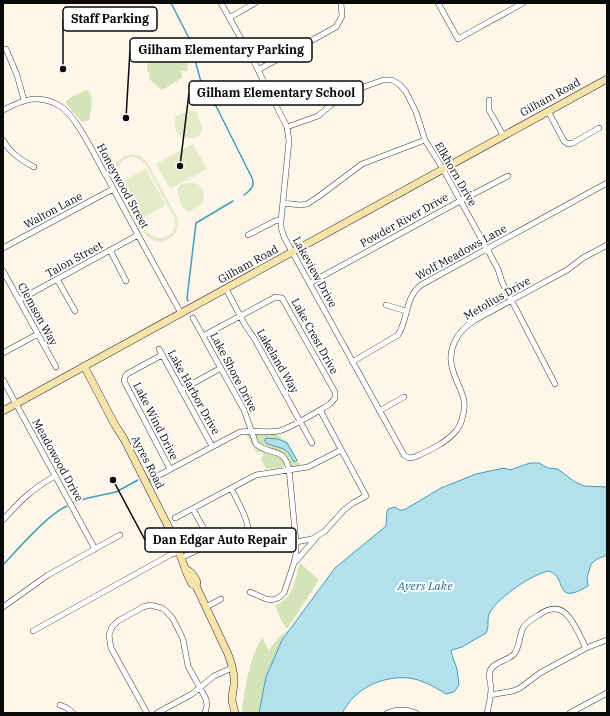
<svg xmlns="http://www.w3.org/2000/svg" width="610" height="716" viewBox="0 0 610 716" font-family="'IBM Plex Serif',serif">
<rect width="100%" height="100%" fill="#fdf6e9"/>
<path fill="#d4e3b8" d="M 176,42 L 181,59 L 187,59 L 188,71 L 181,71 L 182,78 L 162,90 L 149,79 L 150,75 L 147,70 L 147,65 L 152,61 L 158,61 L 161,58 L 160,52 L 162,47 L 164,48 Z
M 86,90 C 95,94 91,109 90,117 L 89,120 L 82,122 L 68,106 L 66,101 L 70,98 Z
M 246,434 L 278,434 L 282,439 L 287,441 L 300,465 L 266,469 L 261,459 L 264,454 L 260,452 L 257,453 Z
M 300,563 L 319,580 L 287,629 L 281,620 L 275,605 C 294,599 294,580 300,563 Z
M 287,631 L 282,640 L 266,677 L 259,713 L 242,713 C 243,694 251,653 262,638 L 269,650 L 280,636 Z"/>
<path fill="#e3ebc8" fill-rule="evenodd" d="M 192,110 L 197,112 C 198,117 202,123 202,128 C 202,140 189,139 181,137 C 174,130 173,125 176,116 Z
M 193,144 L 207,169 L 170,189 L 156,164 Z
M 132,154 L 141,156 L 147,162 L 177,217 C 179,224 178,232 172,237 C 165,243 156,243 149,238 C 141,232 120,189 115,179 C 112,165 119,156 132,154 ZM 132,157 L 139,159 L 146,165 L 174,217 C 179,236 160,245 147,232 L 117,177 C 116,166 121,159 132,157 Z
M 146,169 L 166,205 L 141,219 L 121,182 Z
M 190,183 L 198,184 L 204,192 L 203,203 L 189,212 C 181,209 178,196 177,189 L 181,184 Z"/>
<path fill="#b4e0ee" stroke="#439dbd" d="M 266,438 L 278,439 L 287,443 L 297,460 L 296,461 L 294,462 C 285,444 281,450 266,443 L 265,440 Z
M 530,463 L 539,463 L 548,468 L 558,469 L 575,482 L 584,486 L 607,487 L 607,555 L 597,559 L 591,564 L 587,578 L 588,586 C 553,607 568,577 549,571 C 532,574 499,597 490,612 C 486,618 490,627 486,633 L 462,647 L 452,650 L 451,652 L 457,669 L 459,685 L 454,692 L 446,694 C 438,689 430,684 421,681 C 400,673 371,680 355,696 C 350,700 346,707 342,713 L 259,713 L 266,677 L 282,640 L 335,568 L 386,526 L 387,511 L 388,509 L 395,507 L 399,510 L 404,510 L 441,488 L 476,474 L 504,468 L 510,470 Z"/>
<g fill="none" stroke-linecap="round" stroke-linejoin="round">
<path stroke="#439dbd" stroke-width="1.5" d="M 171,3 L 191,42 L 191,46 L 205,96 L 209,102 L 216,106 L 252,178 C 255,186 251,190 244,195
M 188,301 L 187,298 L 196,223 L 233,201
M 74,502 L 88,498 L 116,492 L 138,480
M 3,565 C 18,549 48,514 67,506"/>
<defs>
<path id="street" d="M 221,3 L 254,62 L 287,127 L 289,141 L 281,221 L 281,227 L 284,237 L 404,455 L 409,458 L 415,457 C 428,451 446,443 456,431 C 460,426 462,421 463,415 C 468,398 458,387 453,371 C 446,350 457,331 475,320 L 567,270 L 583,258 L 607,245
M 438,3 L 458,39 L 523,3
M 229,18 L 255,3
M 6,49 L 17,75 L 24,100
M 258,70 L 336,27 L 342,16 L 341,3
M 489,100 L 489,110 L 503,135
M 3,110 C 23,100 38,93 60,106 C 77,116 97,161 108,179 C 132,224 156,269 181,313
M 548,111 L 564,141 L 568,144 L 573,143 L 599,128
M 287,127 L 318,116 L 339,98 L 350,92 L 383,80 L 392,80 L 399,84 L 406,92 L 416,112 L 425,140 L 443,169 L 498,269 L 502,282 L 555,384
M 3,140 C 10,153 21,160 34,167
M 283,203 L 300,205 L 307,204 L 318,197 L 362,164 L 425,140
M 248,235 L 275,221 L 281,220
M 3,248 L 113,189
M 110,250 L 126,281
M 3,271 L 56,367
M 57,279 L 75,311
M 310,283 L 460,201 L 508,176
M 226,289 L 245,325 L 254,338 L 312,443
M 19,300 L 138,235
M 386,305 L 406,311
M 193,318 L 244,410 L 256,444 C 270,456 283,446 289,469 L 296,542 L 296,554 L 294,563 L 284,593 L 278,598 L 272,600 L 266,599 L 250,592
M 159,349 L 212,446
M 3,353 L 38,334
M 162,355 L 127,374 L 125,377 L 124,381 L 170,469
M 352,362 L 398,335 C 408,320 405,297 421,285 L 607,183
M 3,380 L 95,549
M 181,390 L 221,368
M 379,411 L 404,397
M 152,479 L 240,432 C 253,430 266,433 279,431 C 291,428 318,411 330,404 L 335,398 L 335,392 L 282,298 L 275,297 L 272,299 L 203,336
M 231,488 C 240,506 250,521 249,541
M 193,509 L 212,544
M 175,518 L 256,475 L 308,467 L 341,450
M 3,520 C 21,500 32,489 55,476
M 181,558 L 206,546 L 220,542 L 249,541 L 263,544 L 296,542 L 312,539 L 325,531 L 344,510 L 353,503 L 366,496 L 320,410
M 296,561 L 316,538
M 3,607 L 48,575 L 120,535
M 206,607 L 221,599
M 33,631 L 170,555 L 179,552
M 490,695 L 513,691 L 520,688 L 540,673 L 586,648 L 607,640
M 60,705 L 67,708 L 73,713
M 147,713 L 111,648 L 109,635 L 112,627 L 118,621 L 143,607 L 150,605 L 162,608 L 167,612 L 173,619 L 183,639 L 188,666 L 206,699 L 207,705 L 205,713
M 157,713 L 192,694 L 214,676 L 232,668
M 387,713 C 397,709 406,709 416,713
M 487,713 C 489,705 491,697 491,689 C 491,683 488,677 490,671 C 492,663 509,660 514,654 C 520,647 519,636 523,628 C 526,622 534,618 539,615 C 566,595 576,629 586,648
M 570,713 L 607,693"/>
<path id="secondary" d="M 84,366 L 115,425 L 124,439 L 174,538 L 187,574 L 192,584 L 196,586 L 228,654 C 231,662 235,675 234,685 C 233,690 232,695 232,701 C 233,705 234,708 235,713
M 3,411 L 607,79
M 187,570 C 192,572 195,577 197,582 L 196,586"/>
</defs>
<use href="#street" stroke="#3d3d3d" stroke-width="6"/>
<use href="#secondary" stroke="#2c2c2c" stroke-width="8"/>
<use href="#street" stroke="#fff" stroke-width="5"/>
<use href="#secondary" stroke="#f6e4ab" stroke-width="7"/>
</g>
<g text-anchor="middle" dominant-baseline="central" stroke-width="4" stroke-linejoin="round" paint-order="stroke">
<g font-size="11" fill="#0a0a0a" stroke="#fff">
<text transform="translate(550 97) rotate(-29)">Gilham Road</text>
<text transform="translate(456 174) rotate(60)">Elkhorn Drive</text>
<text transform="translate(123 186) rotate(61)">Honeywood Street</text>
<text transform="translate(53 210) rotate(-28)">Walton Lane</text>
<text transform="translate(404 220) rotate(-29)">Powder River Drive</text>
<text transform="translate(461 252) rotate(-29)">Wolf Meadows Lane</text>
<text transform="translate(74 259) rotate(-29)">Talon Street</text>
<text transform="translate(248 264) rotate(-29)">Gilham Road</text>
<text transform="translate(315 272) rotate(61)">Lakeview Drive</text>
<text transform="translate(497 298) rotate(-30)">Metolius Drive</text>
<text transform="translate(38 314) rotate(61)">Clemson Way</text>
<text transform="translate(315 336) rotate(61)">Lake Crest Drive</text>
<text transform="translate(278 361) rotate(60)">Lakeland Way</text>
<text transform="translate(234 372) rotate(62)">Lake Shore Drive</text>
<text transform="translate(194 392) rotate(61)">Lake Harbor Drive</text>
<text transform="translate(156 421) rotate(63)">Lake Wind Drive</text>
<text transform="translate(58 460) rotate(61)">Meadowood Drive</text>
<text transform="translate(148 462) rotate(63)">Ayres Road</text>
</g>
<g font-size="12" font-style="italic" fill="#226c8d" stroke="#fff">
<text x="425" y="585">Ayers Lake</text>
</g>
</g>
<path fill="none" stroke="#0a0a0a" stroke-width="1.5" d="M63 69L63 19M126 118L130 50M180 166L189 93M113 480L145 540"/>
<g fill="#0a0a0a" stroke="#fff" stroke-width="1.5">
<circle cx="63" cy="69" r="4"/>
<circle cx="126" cy="118" r="4"/>
<circle cx="180" cy="166" r="4"/>
<circle cx="113" cy="480" r="4"/>
</g>
<g fill="#fff" stroke="#0a0a0a" stroke-width="1.5">
<rect x="63" y="7" width="94" height="24" rx="4"/>
<rect x="130" y="38" width="182" height="24" rx="4"/>
<rect x="189" y="81" width="174" height="24" rx="4"/>
<rect x="145" y="528" width="151" height="24" rx="4"/>
</g>
<g font-size="12" text-anchor="middle" font-weight="bold" fill="#0a0a0a">
<text x="110" y="23">Staff Parking</text>
<text x="221" y="54">Gilham Elementary Parking</text>
<text x="276" y="97">Gilham Elementary School</text>
<text x="220" y="544">Dan Edgar Auto Repair</text>
</g>
<rect width="610" height="716" fill="none" stroke="#0a0a0a" stroke-width="8"/>
</svg>
